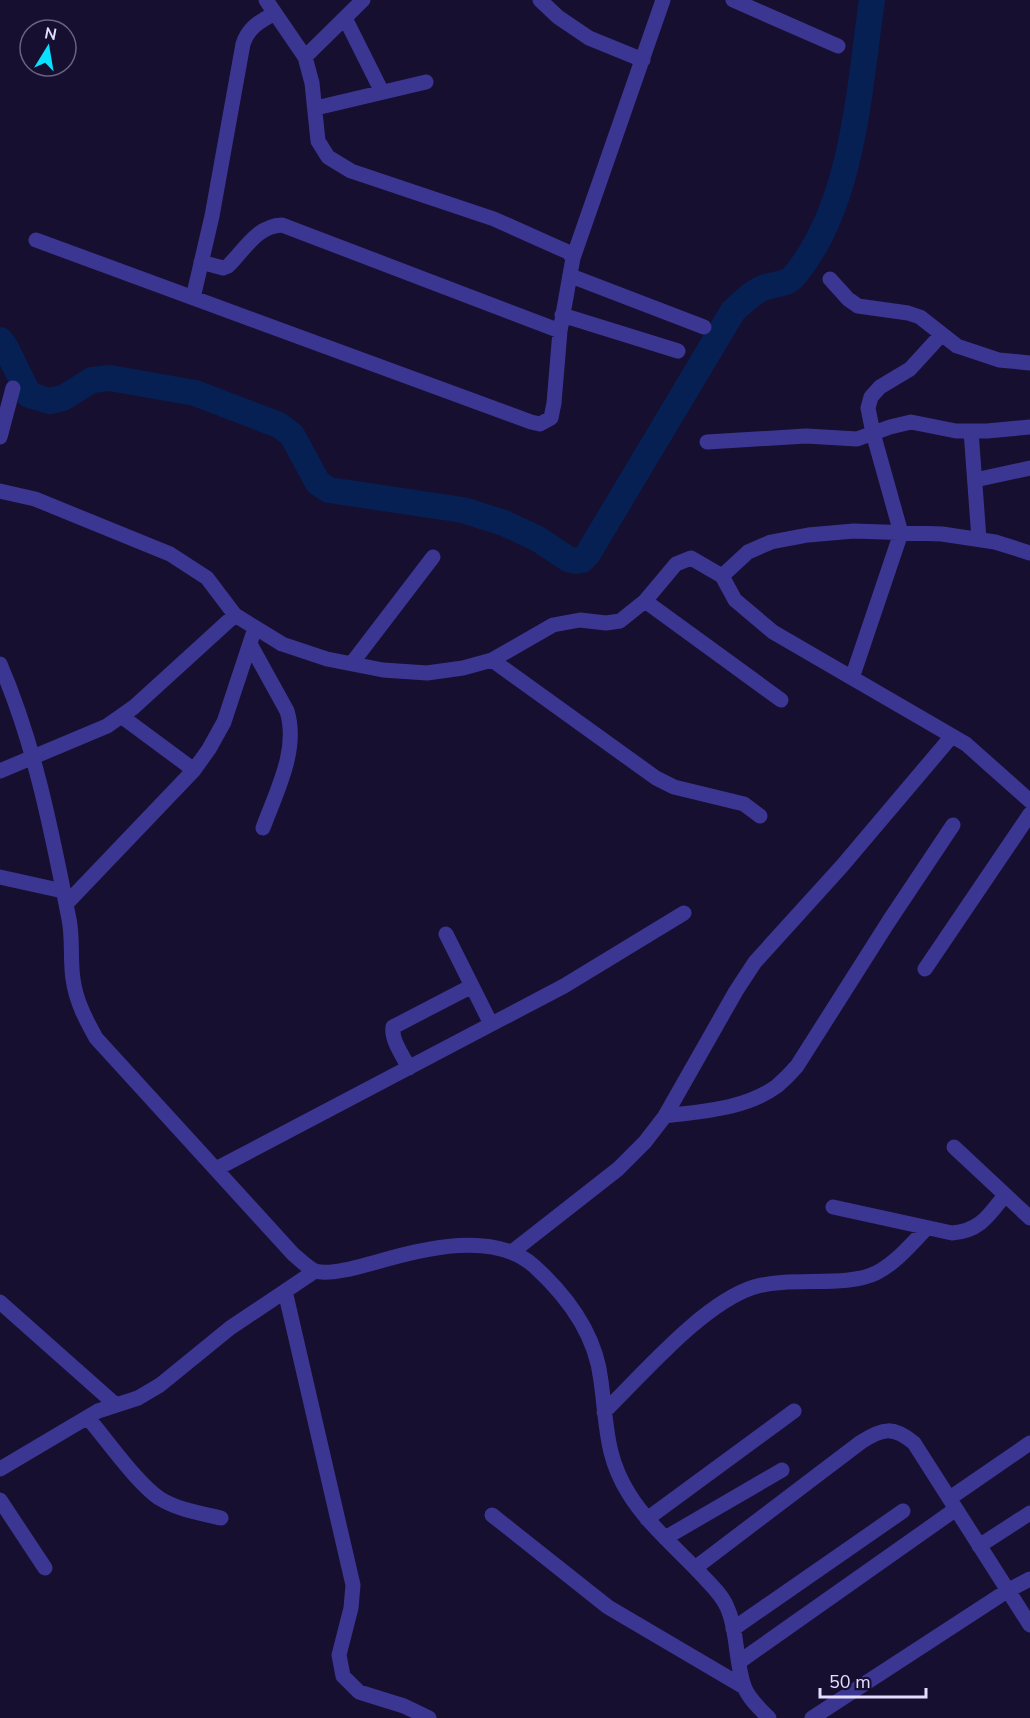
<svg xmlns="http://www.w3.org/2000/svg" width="1030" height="1718" viewBox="0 0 1030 1718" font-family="'Nunito Sans',sans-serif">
<rect width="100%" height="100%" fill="#160f30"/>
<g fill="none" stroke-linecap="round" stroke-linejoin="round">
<path stroke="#062053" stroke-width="26" d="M 0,340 L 5,346 L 29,395 L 50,401 L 63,398 L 92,380 L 110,378 L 195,393 L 279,425 L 292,435 L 318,483 L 329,490 L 463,510 L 504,523 L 538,539 L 568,559 L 576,561 L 582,560 L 588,554 L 595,542 L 733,311 C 743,302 753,291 766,287 C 777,283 787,285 795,275 C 854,203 859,89 872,0"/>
<path stroke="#3c3693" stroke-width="15" d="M 540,0 L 558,17 L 589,38 L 643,60
M 733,0 L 838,46
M 345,18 L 382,92
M 305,57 L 363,0
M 316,108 L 426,82
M 36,240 L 531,422 L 540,424 L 551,418 L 554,403 L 560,331 L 573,258 L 568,252 L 494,219 L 351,171 L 328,157 L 318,141 L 312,83 L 305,57 L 266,0
M 573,258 L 663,0
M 201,262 L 223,268 L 228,266 C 245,249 257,226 282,225 L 560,331
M 571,276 L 704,327
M 830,279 L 848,299 L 858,306 L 908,313 L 920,317 L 957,346 L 999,360 L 1030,363
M 193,298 L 212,216 L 243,44 C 248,27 261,21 275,13
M 562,315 L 678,351
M 971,431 L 979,539
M 0,437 L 13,388
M 707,442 L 806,436 L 857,439 L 890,427 L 911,422 L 956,431 L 987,431 L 1030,427
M 975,480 L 1030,468
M 0,491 L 35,499 L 170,554 L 207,578 L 235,615 L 282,644 L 327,659 L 383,670 L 427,673 L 463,668 L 492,660 L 553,625 L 580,620 L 606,623 L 620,621 L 645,601 L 676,564 L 691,558 L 722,576
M 1030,553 L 995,542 L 942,534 L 854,531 L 808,535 L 771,542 L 748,552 L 722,576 L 735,600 L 773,632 L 966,744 L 1030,801
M 645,601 L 781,700
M 250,644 L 287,711 C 299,750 276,792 263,828
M 492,660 L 656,778 L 674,787 L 744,804 L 760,816
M 352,663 L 433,557
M 0,664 C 35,745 52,833 69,919 C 73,939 70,959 73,979 C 76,1001 85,1018 96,1038 L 293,1254 C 299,1259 308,1268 315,1271 C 328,1275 355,1268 369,1264 C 417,1251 491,1228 534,1266 C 567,1296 596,1335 601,1381 C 607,1424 605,1456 629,1494 C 647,1523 675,1547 698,1571 C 708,1582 721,1593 727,1607 C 738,1631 735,1661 744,1686 C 748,1698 760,1709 769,1718
M 852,678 L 901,533 L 873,433 L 868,408 L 871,397 L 880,387 L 910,369 L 942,334
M 121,716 L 194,770
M 0,771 L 107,726 L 134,707 L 235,615
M 0,877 L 63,891
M 66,904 L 194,770 L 209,749 L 224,722 L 255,628
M 446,934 L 491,1024
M 925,969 L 1030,814
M 409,1068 C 403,1056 391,1040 393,1027 L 472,986
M 665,1116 C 703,1111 746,1109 777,1086 C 784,1080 791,1073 797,1066 L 889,921 L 953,825
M 954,1147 L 1030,1218
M 216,1169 L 564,986 L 684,913
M 833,1207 L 952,1233 C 980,1231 989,1215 1005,1195
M 512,1252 L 618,1169 L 645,1142 L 665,1116 L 736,991 L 755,962 L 842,866 L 952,736
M 285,1291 L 353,1585 L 351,1608 L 339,1655 L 343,1676 L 359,1692 L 404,1706 L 429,1718
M 0,1302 L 116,1405
M 604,1412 C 643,1374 703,1303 754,1287 C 791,1276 845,1288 876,1273 C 896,1263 912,1243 927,1228
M 88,1418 C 107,1440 136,1482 159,1498 C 178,1510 200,1513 221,1518
M 0,1469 L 98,1411 L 138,1398 L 160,1385 L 230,1328 L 315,1271
M 950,1498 L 1030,1443
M 0,1500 L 45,1568
M 492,1515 L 608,1607 L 744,1687
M 647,1519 L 794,1411
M 665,1538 L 782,1470
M 979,1546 L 1030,1513
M 695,1568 L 861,1442 C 883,1428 893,1426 914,1443 L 1030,1625
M 733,1629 L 903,1511
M 739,1662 L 956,1509
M 812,1718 L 1007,1591 L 1030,1579"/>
</g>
<g transform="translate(48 48) rotate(11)"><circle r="28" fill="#160f30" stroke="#686283" stroke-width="1.5"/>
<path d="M0-4.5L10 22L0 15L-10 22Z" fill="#0ae0ff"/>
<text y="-9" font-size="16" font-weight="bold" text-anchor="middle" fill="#e3deff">N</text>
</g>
<path d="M820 1688v9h106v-9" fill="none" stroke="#e3deff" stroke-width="3"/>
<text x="829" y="1688" font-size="18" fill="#e3deff" stroke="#160f30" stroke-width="4.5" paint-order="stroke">50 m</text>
</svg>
